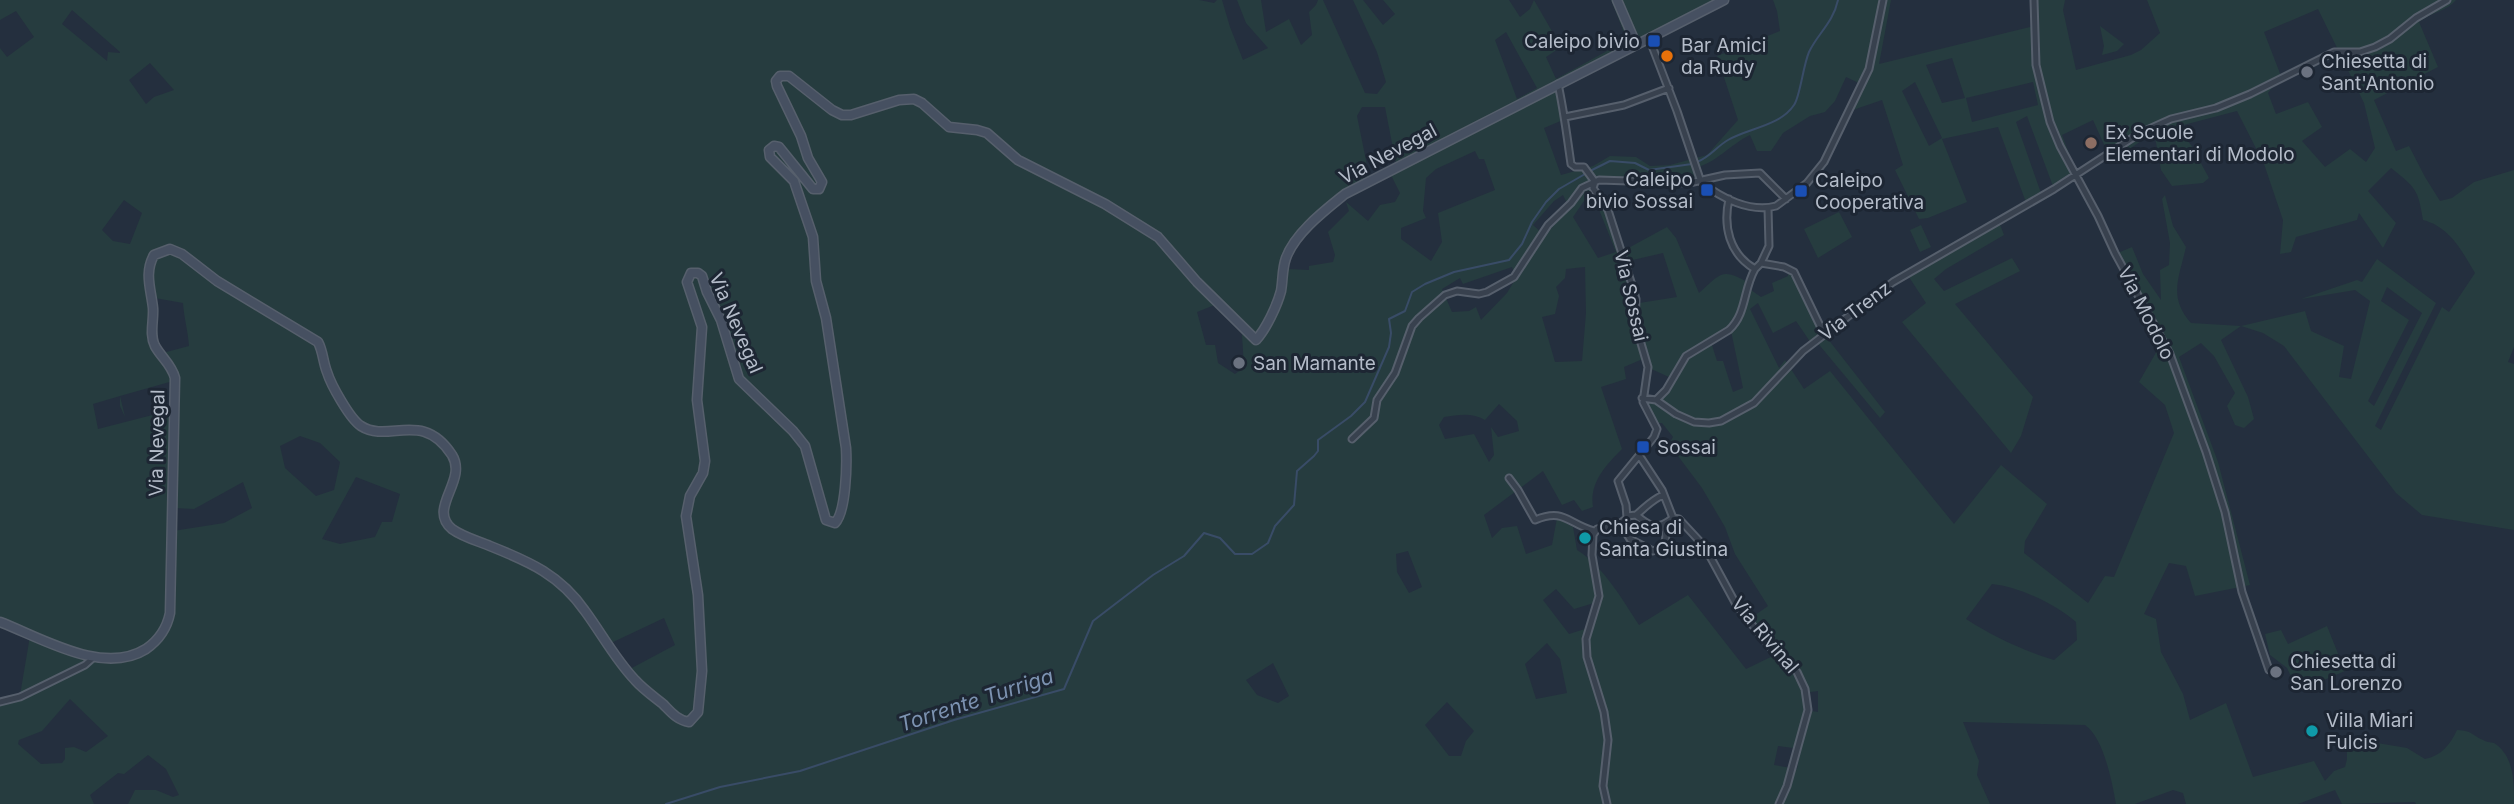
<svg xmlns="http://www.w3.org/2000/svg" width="2514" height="804" viewBox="0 0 2514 804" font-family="Inter,sans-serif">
<rect width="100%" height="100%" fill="#242f3e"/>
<path fill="#263c3f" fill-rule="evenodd" d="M 0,0 L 1199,0 L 1214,3 L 1217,0 L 1222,0 L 1230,27 L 1243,60 L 1268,48 L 1246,23 L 1237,0 L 1261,0 L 1266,32 L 1289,19 L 1301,45 L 1312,35 L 1309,12 L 1316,5 L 1318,0 L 1323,0 L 1365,93 L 1377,94 L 1386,82 L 1377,52 L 1353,0 L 1363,0 L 1383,25 L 1395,14 L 1383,0 L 1509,0 L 1520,17 L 1530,9 L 1534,0 L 1561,47 L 1546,57 L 1556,79 L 1627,40 L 1611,0 L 1728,0 L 1556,88 L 1563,120 L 1544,128 L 1561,175 L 1593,166 L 1610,156 L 1636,157 L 1650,166 L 1670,165 L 1707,155 L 1738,120 L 1717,56 L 1780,31 L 1777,11 L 1773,0 L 1891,0 L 1879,64 L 2034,26 L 2034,0 L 2065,0 L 2063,10 L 2076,70 L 2131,55 L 2141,50 L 2160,33 L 2147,0 L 2456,0 C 2446,12 2431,12 2419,22 L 2438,67 L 2374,100 L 2396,151 L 2409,146 L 2425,177 L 2440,201 L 2452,198 L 2474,182 L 2514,170 L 2514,347 L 2508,362 L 2514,364 L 2514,530 L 2422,515 L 2396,493 L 2284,346 L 2263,333 L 2241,326 L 2221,340 L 2248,397 L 2254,419 L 2244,428 L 2235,425 L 2227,406 L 2235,393 L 2214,356 L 2201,343 L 2179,357 L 2218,462 L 2250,585 L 2195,596 L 2186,566 L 2169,563 L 2144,614 L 2156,619 L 2161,652 L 2183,694 L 2190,720 L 2226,703 L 2253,777 L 2314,761 L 2325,781 L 2334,771 L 2345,767 L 2347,759 L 2347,738 L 2407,748 L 2425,759 C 2441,756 2450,745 2457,730 C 2473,731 2470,734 2483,740 C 2486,742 2490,742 2494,743 C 2514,756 2514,780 2514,804 L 2416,804 L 2415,802 L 2342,804 L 2335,790 L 2298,804 L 2186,804 L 2183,793 L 2173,790 L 2135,804 L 2116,804 C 2112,782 2104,738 2085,725 L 1963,722 L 1979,761 L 1977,775 L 1990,804 L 128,804 L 135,790 L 156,790 L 173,797 L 179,795 L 166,769 L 148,755 L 124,774 L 118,773 L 90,795 L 94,804 L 0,804 L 0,699 L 20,695 L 30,636 L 0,624 L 0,48 L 7,57 L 34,37 L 16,11 L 0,20 ZM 2318,9 L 2364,103 L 2375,148 L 2366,162 L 2350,149 L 2325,167 L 2302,141 L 2322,127 L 2308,102 L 2276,114 L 2268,93 L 2281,76 L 2264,32 ZM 72,10 L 120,52 L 120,53 L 108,52 L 107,61 L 62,24 ZM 1506,32 L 1537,88 L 1517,99 L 1495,40 ZM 1952,58 L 1965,98 L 1942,103 L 1926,65 ZM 150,63 L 174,90 L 154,97 L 146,104 L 129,80 ZM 1846,77 L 1863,85 L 1850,111 L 1882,100 L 1903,165 L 1895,170 L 1919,219 L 1928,218 L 1967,202 L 1942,139 L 1998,127 L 2027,205 L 2042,196 L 2016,122 L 2027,116 L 2054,189 L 2077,175 L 2062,135 L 2093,120 L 2110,158 L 2131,148 L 2154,132 L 2161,170 L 2172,186 L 2203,183 L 2209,178 L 2191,145 L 2176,127 L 2237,111 L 2264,164 L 2283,220 L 2280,254 L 2291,252 L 2296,237 L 2357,220 L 2359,213 L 2383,248 L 2396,223 L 2368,191 L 2391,168 C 2416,188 2418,189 2423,220 C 2450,227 2462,251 2475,273 L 2449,312 L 2442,307 L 2381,430 L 2375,426 L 2436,303 L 2377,259 L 2362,282 L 2357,280 L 2301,299 L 2355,290 L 2370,301 L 2351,379 L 2339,377 L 2344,346 L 2311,331 L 2305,311 L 2241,326 L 2191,323 C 2168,297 2179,278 2186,247 L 2173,226 L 2165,195 L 2162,199 L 2170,243 L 2169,265 L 2160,270 L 2161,300 L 2143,274 L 2132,247 L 2113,255 L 2161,344 L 2139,382 L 2165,405 L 2174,433 L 2114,577 L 2105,576 L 2088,603 L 2024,553 L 2025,541 L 2047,504 L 2001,465 L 1954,524 L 1830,371 L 1804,389 L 1785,360 L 1779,368 L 1750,309 L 1758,303 L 1773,333 L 1796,321 L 1811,343 L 1816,341 L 1880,418 L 1885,412 L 1824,334 L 1797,271 L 1788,273 L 1788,276 L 1772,283 L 1774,291 L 1761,297 L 1748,288 L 1749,283 C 1721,267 1721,274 1699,293 L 1676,238 L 1667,227 L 1621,252 L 1601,200 L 1592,189 L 1601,179 L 1698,181 L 1694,168 C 1715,164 1731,144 1750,135 L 1757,151 L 1771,151 L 1783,133 L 1810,116 L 1825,112 L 1835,101 ZM 1915,82 L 1942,138 L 1929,146 L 1902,91 ZM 2033,82 L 2038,105 L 1972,122 L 1966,98 ZM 1362,107 L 1385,107 L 1397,169 L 1390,173 L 1400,193 L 1395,202 L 1380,205 L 1368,221 L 1346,202 L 1349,211 L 1328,232 L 1335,255 L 1333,262 L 1309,266 L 1309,270 L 1287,269 L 1290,247 L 1309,224 L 1338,193 L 1369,175 L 1357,116 ZM 1475,151 L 1479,159 L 1484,159 L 1495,190 L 1438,213 L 1442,242 L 1431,261 L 1401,239 L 1401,228 L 1426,218 L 1423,211 L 1426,178 L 1436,169 ZM 1563,195 L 1569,207 L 1545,236 L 1533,225 L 1554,201 ZM 1586,198 L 1596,202 L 1616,252 L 1598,258 L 1573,217 ZM 124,200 L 142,213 L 130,244 L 113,241 L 102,230 ZM 1663,253 L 1677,297 L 1633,304 L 1624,262 ZM 1512,267 L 1516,278 L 1507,293 L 1481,320 L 1476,307 L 1469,311 L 1452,312 L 1442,289 L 1460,278 L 1463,284 ZM 1585,267 L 1586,313 L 1582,361 L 1555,362 L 1542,317 L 1555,314 L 1559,296 L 1556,287 L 1565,278 L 1566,269 ZM 2387,287 L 2422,313 L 2374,406 L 2368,401 L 2409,320 L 2381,301 ZM 149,297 L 183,303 C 184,318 188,331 189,346 L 159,354 ZM 1217,304 L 1244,331 L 1242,335 L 1244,367 L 1235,374 L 1218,363 L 1215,345 L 1206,345 L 1197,312 ZM 1731,331 L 1743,388 L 1733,392 L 1723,361 L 1717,361 L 1711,342 ZM 1645,358 L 1647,367 L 1671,378 L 1663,391 L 1653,401 L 1644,397 L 1657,423 L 1662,423 L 1673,437 L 1669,444 L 1702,488 L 1725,527 L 1735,554 L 1768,606 L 1748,620 L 1777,654 L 1746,669 L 1688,595 L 1639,625 C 1622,599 1604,567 1577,550 L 1573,527 L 1557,518 L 1552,545 L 1526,554 L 1517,526 L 1502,528 L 1492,538 L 1484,515 L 1543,471 L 1562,505 L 1574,500 L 1582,511 L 1593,507 C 1589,483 1606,465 1622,449 L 1601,387 L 1626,379 L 1624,367 ZM 173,381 L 172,410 L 98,429 L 93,404 L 120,396 L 120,406 L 125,417 L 120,396 ZM 1499,404 L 1517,421 L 1519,431 L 1498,437 L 1491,427 L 1494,455 L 1489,462 L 1474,434 L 1445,439 L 1439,425 L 1444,417 C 1458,415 1472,412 1485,420 ZM 300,436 L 320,443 L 340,462 L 334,490 L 316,496 L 285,468 L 280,446 ZM 356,477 L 400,494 L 392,522 L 382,522 L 375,537 L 340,544 L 322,539 ZM 243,482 L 252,508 L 224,523 L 173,531 L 174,508 L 194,509 ZM 1408,551 L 1422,587 L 1409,593 L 1397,572 L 1396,554 ZM 1992,584 C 2020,587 2055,604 2076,622 L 2077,640 L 2054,660 C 2022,650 1994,637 1966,619 ZM 1556,589 L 1574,609 L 1594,603 L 1588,628 L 1569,634 L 1543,600 ZM 664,618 L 675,645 L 630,669 L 611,643 ZM 1547,643 L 1560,659 L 1567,693 L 1536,699 L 1525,664 ZM 1273,663 L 1289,696 L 1278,703 L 1257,695 L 1246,680 ZM 1818,691 L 1818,712 L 1805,710 L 1803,693 ZM 70,699 L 108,736 L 86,752 L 74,747 L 65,748 L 65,759 L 62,763 L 41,764 L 18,744 L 19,740 L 42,731 ZM 1447,702 L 1474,731 L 1466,741 L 1461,756 L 1449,756 L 1425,725 ZM 1778,746 L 1801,749 L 1797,769 L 1774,765 Z
M 2100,26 L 2124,44 L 2117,51 L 2102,55 L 2104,46 Z
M 1839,212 L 1852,237 L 1818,258 L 1804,229 Z
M 1999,222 L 2004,235 L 1946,269 L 1934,279 L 1944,291 L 2012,258 L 2020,271 L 1955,304 L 2033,397 L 2021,436 L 2011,453 L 1902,322 L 1926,303 L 1907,274 Z
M 1921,225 L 1931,247 L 1920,252 L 1910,230 Z
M 2327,626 L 2345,671 L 2298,691 L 2287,668 L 2270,655 L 2265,634 L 2281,630 L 2288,644 Z"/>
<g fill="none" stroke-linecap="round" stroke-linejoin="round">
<path stroke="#394c67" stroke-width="2" d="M 1697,162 C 1710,157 1716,147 1728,140 C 1749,128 1780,126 1794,105 C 1800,97 1803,66 1809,52 C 1818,33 1833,23 1838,0
M 1590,171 L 1610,161 L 1635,163 L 1649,170 L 1692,164
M 666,804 L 720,787 L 800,771 L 954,720 L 1064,689 L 1093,621 L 1153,575 L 1184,556 L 1204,533 L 1220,538 L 1235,554 L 1252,554 L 1268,543 L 1275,526 L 1294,505 L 1297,471 L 1314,456 L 1318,451 L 1318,440 L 1351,416 L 1365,402 L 1389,347 L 1391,333 L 1389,319 L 1405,311 L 1412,292 L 1425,284 L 1454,272 L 1509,260 L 1522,244 L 1532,222 L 1546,202 L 1559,189 L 1585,174"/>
<defs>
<path id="street" d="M 2034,0 L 2036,65 L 2050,122 L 2060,146 L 2098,216 L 2115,253 L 2170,354 L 2206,452 L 2225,512 L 2242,592 L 2269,670
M 1649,38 L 1677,111 L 1701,182
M 1558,84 C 1564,111 1567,137 1571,164 L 1575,167 L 1584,167 L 1595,182 L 1593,188 L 1608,210 L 1633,288 L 1636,299 L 1635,323 L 1648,367 L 1643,402 L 1657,429 L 1654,437 L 1618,481 L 1626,505 L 1627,518 L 1622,522 L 1597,529 L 1593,535 L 1592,555 L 1599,596 L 1586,639 L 1587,657 L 1604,712 L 1608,740 L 1603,786 L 1607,804
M 1565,117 L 1624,105 L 1669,88
M 1701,182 C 1721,198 1750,213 1776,206 L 1807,183 L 1824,162 L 1869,69 L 1883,0
M 1729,199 C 1723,226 1729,254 1755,269 L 1761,263 L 1784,267 L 1794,272 L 1824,334
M 1761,263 L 1769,246 L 1768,208
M 1642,398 L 1656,400 L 1676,414 L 1694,422 L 1709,423 L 1721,421 L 1754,403 L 1803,351 L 1893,282 L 2054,189 L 2140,133 L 2171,119 L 2216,108 L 2250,94 L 2334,52 L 2360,52 L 2375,47 L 2390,39 L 2416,18 L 2447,0
M 1656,400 L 1666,390 L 1686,356 L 1729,330 C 1747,313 1743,290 1755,269
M 1352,439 L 1374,418 L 1377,400 L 1395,373 L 1412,326 L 1419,318 L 1445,295 L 1457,291 L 1479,294 L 1487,292 L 1514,277 L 1548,225 L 1571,203 L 1582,188 L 1599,180 L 1689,183 L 1725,175 L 1760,173 L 1786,199
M 1639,455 L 1662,490 L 1673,518
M 1509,478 L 1518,490 L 1535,520 C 1564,508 1567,523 1594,531
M 1636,515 C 1646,507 1650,501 1663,495
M 1627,516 L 1636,515 C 1650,527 1657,531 1673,518 L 1679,519 L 1705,547 L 1737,606 L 1771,648 L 1797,672 L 1805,689 L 1808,710 L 1787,786 L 1779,804
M 1620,523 L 1630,539 L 1653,551 C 1665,548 1669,537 1663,526
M 0,702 L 20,697 L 85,665 L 94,657"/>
<path id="secondary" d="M 1617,0 L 1636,44
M 0,622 C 42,638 103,676 146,649 C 159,640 167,628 170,613 L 175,378 C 172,365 161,357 155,346 C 149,334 154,321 153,308 C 151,289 144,273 154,255 L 170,249 L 182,254 L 217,281 L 318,342 C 323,351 323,362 327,372 C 331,385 350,419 361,426 C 389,444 422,409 452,455 C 468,481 427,508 452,529 C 463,537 478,541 490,546 C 530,562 560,575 585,611 C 602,634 615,659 635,680 C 643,689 653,696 663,704 C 671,712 677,720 689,722 L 698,712 L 702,671 L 698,595 L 686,516 L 690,496 L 703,473 L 705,461 L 697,400 L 702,327 L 687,282 L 691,273 L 698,273 L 702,276 L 707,292 L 721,320 L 739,379 L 793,431 L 805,446 L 826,520 L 835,523 C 846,512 847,465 846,448 L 826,318 L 816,281 L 813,237 L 794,181 L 770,157 L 769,150 L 774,146 L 779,147 L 813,189 L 819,189 L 822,182 L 808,158 L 801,136 L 777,86 L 776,81 L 780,76 L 789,76 L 832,110 L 842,115 L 851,115 L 899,100 L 914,99 L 922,103 L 949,127 L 977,130 L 987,133 L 1018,160 L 1105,204 L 1158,237 L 1197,282 L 1256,340 C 1266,329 1277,306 1281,291 C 1283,280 1282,269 1286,258 C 1295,233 1324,211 1345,194 L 1724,0"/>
</defs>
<use href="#street" stroke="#565f6c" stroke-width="9"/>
<use href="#secondary" stroke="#565f6c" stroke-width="11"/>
<use href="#street" stroke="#38414e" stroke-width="5"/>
<use href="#secondary" stroke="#465061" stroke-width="8"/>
</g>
<g fill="#1a4fb4" stroke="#1d2633" stroke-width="2.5">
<rect x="1647" y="34" width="14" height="14" rx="3.5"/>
<rect x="1700" y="183" width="14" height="14" rx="3.5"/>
<rect x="1794" y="184" width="14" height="14" rx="3.5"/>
<rect x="1636" y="440" width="14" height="14" rx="3.5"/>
</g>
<circle fill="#e8710a" stroke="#1d2633" stroke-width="2.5" cx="1667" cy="56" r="7"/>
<g fill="#6b7280" stroke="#1d2633" stroke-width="2.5">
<circle cx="2307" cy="72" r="7"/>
<circle cx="1239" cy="363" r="7"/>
<circle cx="2276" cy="672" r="7"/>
</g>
<circle fill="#8d6e63" stroke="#1d2633" stroke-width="2.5" cx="2091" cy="143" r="7"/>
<g fill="#0f9aa8" stroke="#1d2633" stroke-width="2.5">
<circle cx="1585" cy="538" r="7"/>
<circle cx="2312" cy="731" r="7"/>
</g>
<g text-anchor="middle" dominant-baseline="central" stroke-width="6" stroke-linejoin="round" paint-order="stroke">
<g font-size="19" fill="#b4bcc9" stroke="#1d2633" text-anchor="start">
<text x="1640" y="41" text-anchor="end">Caleipo bivio</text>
<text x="1681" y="45">Bar Amici<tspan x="1681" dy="22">da Rudy</tspan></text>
<text x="2321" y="61">Chiesetta di<tspan x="2321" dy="22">Sant'Antonio</tspan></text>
<text x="2105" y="132">Ex Scuole<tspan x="2105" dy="22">Elementari di Modolo</tspan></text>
<text x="1693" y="179" text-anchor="end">Caleipo<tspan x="1693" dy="22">bivio Sossai</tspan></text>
<text x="1815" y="180">Caleipo<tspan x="1815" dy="22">Cooperativa</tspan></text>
<text x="1253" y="363">San Mamante</text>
<text x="1657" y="447">Sossai</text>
<text x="1599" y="527">Chiesa di<tspan x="1599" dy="22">Santa Giustina</tspan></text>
<text x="2290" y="661">Chiesetta di<tspan x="2290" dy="22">San Lorenzo</tspan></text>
<text x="2326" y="720">Villa Miari<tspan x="2326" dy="22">Fulcis</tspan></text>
</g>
<g font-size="19" fill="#b4bcc9" stroke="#1d2633">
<text transform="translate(1388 154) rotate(-28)">Via Nevegal</text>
<text transform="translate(1631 296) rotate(77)">Via Sossai</text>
<text transform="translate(1855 311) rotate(-37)">Via Trenz</text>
<text transform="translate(2146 313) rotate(63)">Via Modolo</text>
<text transform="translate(736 323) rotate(67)">Via Nevegal</text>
<text transform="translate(157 443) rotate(-89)">Via Nevegal</text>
<text transform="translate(1765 635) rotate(50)">Via Rivinal</text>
</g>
<g font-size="21" font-style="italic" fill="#7c92b1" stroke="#1d2633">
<text transform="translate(976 700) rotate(-18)">Torrente Turriga</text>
</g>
</g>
</svg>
